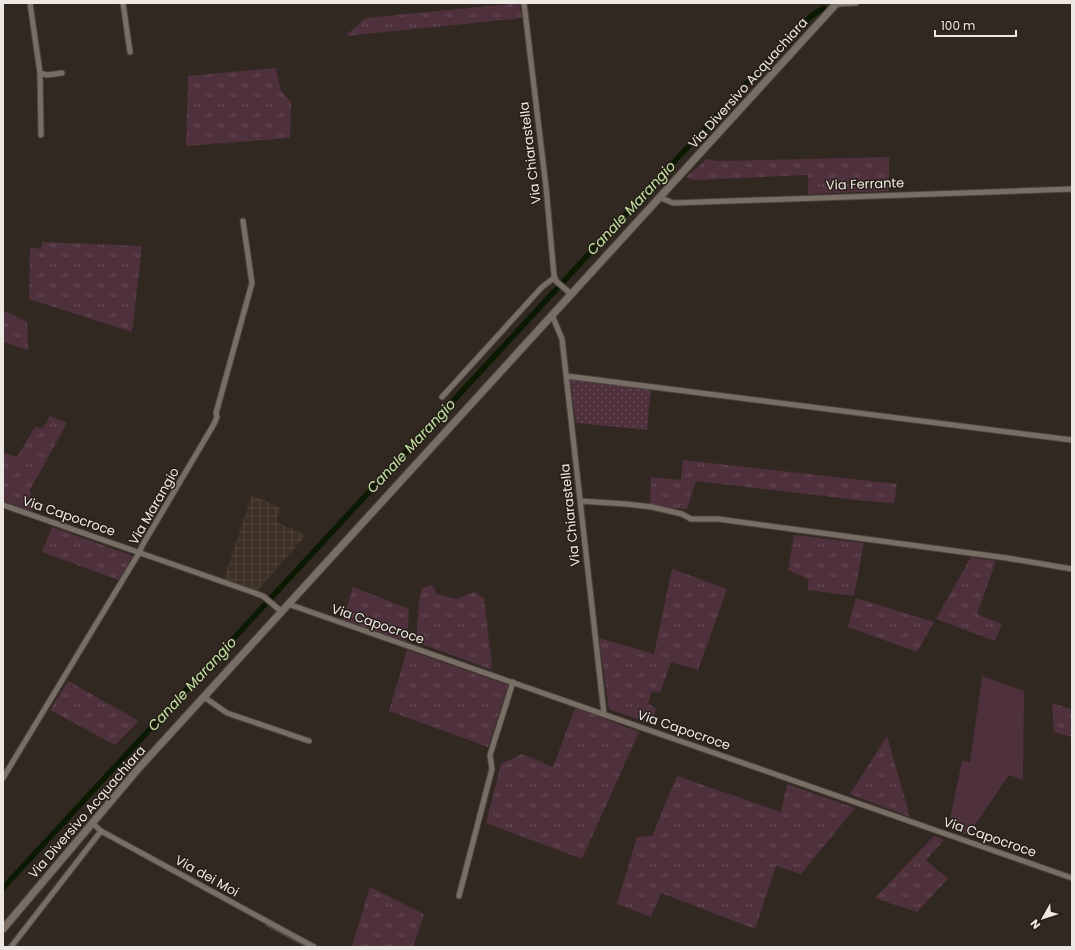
<svg xmlns="http://www.w3.org/2000/svg" width="1075" height="950" viewBox="0 0 1075 950" font-family="Poppins,sans-serif">
<defs>
<pattern id="industrial-grid" width="8" height="8" patternUnits="userSpaceOnUse"><rect width="8" height="8" fill="#3d3024"/><path d="M0 4h8M4 0v8" fill="none" stroke="#504439"/></pattern>
<pattern id="grass-tufts" width="24" height="20" patternUnits="userSpaceOnUse"><rect width="24" height="20" fill="#4f303d"/><path d="M3 7l-1-3M5 7V3M7 7l1-3M15 17l-1-3M17 17v-4M19 17l1-3" fill="none" stroke="#694e59"/></pattern>
<pattern id="garden-dots" width="8" height="8" patternUnits="userSpaceOnUse"><rect width="8" height="8" fill="#4f303d"/><path d="M2 2h.1M6 6h.1" fill="none" stroke="#694e59" stroke-width="1.8" stroke-linecap="round"/></pattern>
</defs>
<rect width="100%" height="100%" fill="#312821"/>
<path fill="url(#industrial-grid)" d="M 252,495 L 281,508 L 276,522 L 306,535 L 258,590 L 224,579 Z"/>
<path fill="url(#grass-tufts)" d="M 519,3 L 522,18 L 345,36 L 366,18 Z
M 276,68 L 281,91 L 291,102 L 290,138 L 186,146 L 188,76 Z
M 889,157 L 889,191 L 808,194 L 808,175 L 692,180 L 686,177 L 707,159 L 717,161 Z
M 42,242 L 142,246 L 132,332 L 29,299 L 30,247 L 41,249 Z
M 3,310 L 27,322 L 28,350 L 3,342 Z
M 50,416 L 67,423 L 30,490 L 33,512 L 3,501 L 3,452 L 17,457 L 35,427 L 43,428 Z
M 683,460 L 897,484 L 894,503 L 866,501 L 696,481 L 687,509 L 669,508 L 650,504 L 651,477 L 681,480 Z
M 52,527 L 133,556 L 118,580 L 42,552 Z
M 794,535 L 864,543 L 854,596 L 808,590 L 808,579 L 788,570 Z
M 971,557 L 996,561 L 977,614 L 1002,624 L 995,641 L 936,619 Z
M 672,569 L 727,589 L 698,670 L 671,662 L 660,693 L 652,691 L 648,703 L 656,709 L 651,724 L 609,709 L 599,638 L 654,654 Z
M 432,585 L 437,594 L 456,599 L 474,592 L 484,598 L 492,667 L 490,669 L 416,642 L 419,602 L 422,588 Z
M 353,587 L 409,609 L 407,642 L 343,620 Z
M 856,598 L 934,622 L 917,652 L 848,627 Z
M 407,650 L 508,685 L 488,747 L 389,711 Z
M 68,681 L 139,721 L 115,745 L 50,710 Z
M 1052,703 L 1072,710 L 1072,737 L 1054,732 Z
M 577,708 L 639,732 L 582,859 L 486,823 L 501,764 L 522,754 L 553,767 L 574,711 Z
M 887,736 L 910,817 L 850,794 Z
M 677,776 L 781,812 L 787,784 L 855,808 L 801,874 L 776,866 L 755,929 L 661,893 L 651,917 L 617,904 L 637,837 L 652,836 Z
M 934,836 L 944,840 L 926,860 L 948,879 L 917,912 L 875,898 Z
M 370,887 L 424,914 L 413,947 L 352,947 Z"/>
<path fill="#4f303d" d="M 982,676 L 1024,691 L 1023,780 L 1009,775 L 968,835 L 951,829 L 949,823 L 962,761 L 970,762 Z"/>
<path fill="url(#garden-dots)" d="M 573,378 L 651,387 L 647,430 L 576,423 L 570,380 Z"/>
<g fill="none" stroke-linecap="round" stroke-linejoin="round">
<path stroke="#4f5744" stroke-width="1.5" d="M 266,925 L 307,947"/>
<path stroke="#0b1900" stroke-width="5.5" d="M 3,888 L 759,70 C 775,52 803,18 824,8"/>
<defs>
<path id="street" d="M 30,3 L 40,73 L 41,135
M 123,3 L 130,52
M 524,3 L 546,187 L 554,275 L 556,281 L 571,294
M 835,4 L 856,3
M 40,73 L 47,75 L 62,73
M 659,197 L 673,203 L 1072,189
M 552,315 L 562,339 L 604,714
M 566,376 L 1072,440
M 442,397 L 542,287 L 554,278
M 580,501 L 626,504 L 652,507 L 682,514 L 691,519 L 718,519 L 1007,558 L 1072,569
M 3,505 L 252,592 L 263,596 L 282,612
M 288,604 L 1072,878
M 204,697 L 227,713 L 309,741
M 3,778 L 139,553 L 142,546 L 214,424 L 217,417 L 216,413 L 252,283 L 243,221
M 92,823 L 101,831 L 314,947
M 459,896 L 492,769 L 490,755 L 513,682
M 11,947 L 101,831"/>
<path id="secondary" d="M 3,929 L 138,769 L 837,3"/>
</defs>
<use href="#street" stroke="#4c453f" stroke-width="7"/>
<use href="#secondary" stroke="#4c453f" stroke-width="9"/>
<use href="#street" stroke="#786e66" stroke-width="5"/>
<use href="#secondary" stroke="#786e66" stroke-width="7"/>
</g>
<g text-anchor="middle" dominant-baseline="central" stroke-width="3" stroke-linejoin="round" paint-order="stroke">
<g font-size="13" fill="#eee8e4" stroke="#271f18">
<text transform="translate(748 83) rotate(-48)">Via Diversivo Acquachiara</text>
<text transform="translate(530 153) rotate(-97)">Via Chiarastella</text>
<text transform="translate(865 184) rotate(-2)">Via Ferrante</text>
<text transform="translate(154 506) rotate(-60)">Via Marangio</text>
<text transform="translate(570 515) rotate(-96)">Via Chiarastella</text>
<text transform="translate(69 516) rotate(19)">Via Capocroce</text>
<text transform="translate(378 624) rotate(19)">Via Capocroce</text>
<text transform="translate(684 730) rotate(19)">Via Capocroce</text>
<text transform="translate(87 812) rotate(-49)">Via Diversivo Acquachiara</text>
<text transform="translate(990 837) rotate(19)">Via Capocroce</text>
<text transform="translate(207 876) rotate(29)">Via dei Moi</text>
</g>
<g font-size="14" font-style="italic" fill="#c4e4a5" stroke="#271f18">
<text transform="translate(631 208) rotate(-47)">Canale Marangio</text>
<text transform="translate(411 446) rotate(-47)">Canale Marangio</text>
<text transform="translate(192 684) rotate(-47)">Canale Marangio</text>
</g>
</g>
<rect width="1075" height="950" fill="none" stroke="#eee8e4" stroke-width="8"/>
<g transform="translate(1043 918) rotate(231)" stroke="#271f18" stroke-width="3" paint-order="stroke">
<path d="M0-3L7 15L0 10L-7 15Z" fill="#eee8e4"/>
<text y="-6" font-size="11" font-weight="bold" text-anchor="middle" fill="#eee8e4">N</text>
</g>
<path d="M935 30v6h81v-6" fill="none" stroke="#eee8e4" stroke-width="2"/>
<text x="941" y="30" font-size="12" fill="#eee8e4" stroke="#271f18" stroke-width="3" paint-order="stroke">100 m</text>
</svg>
